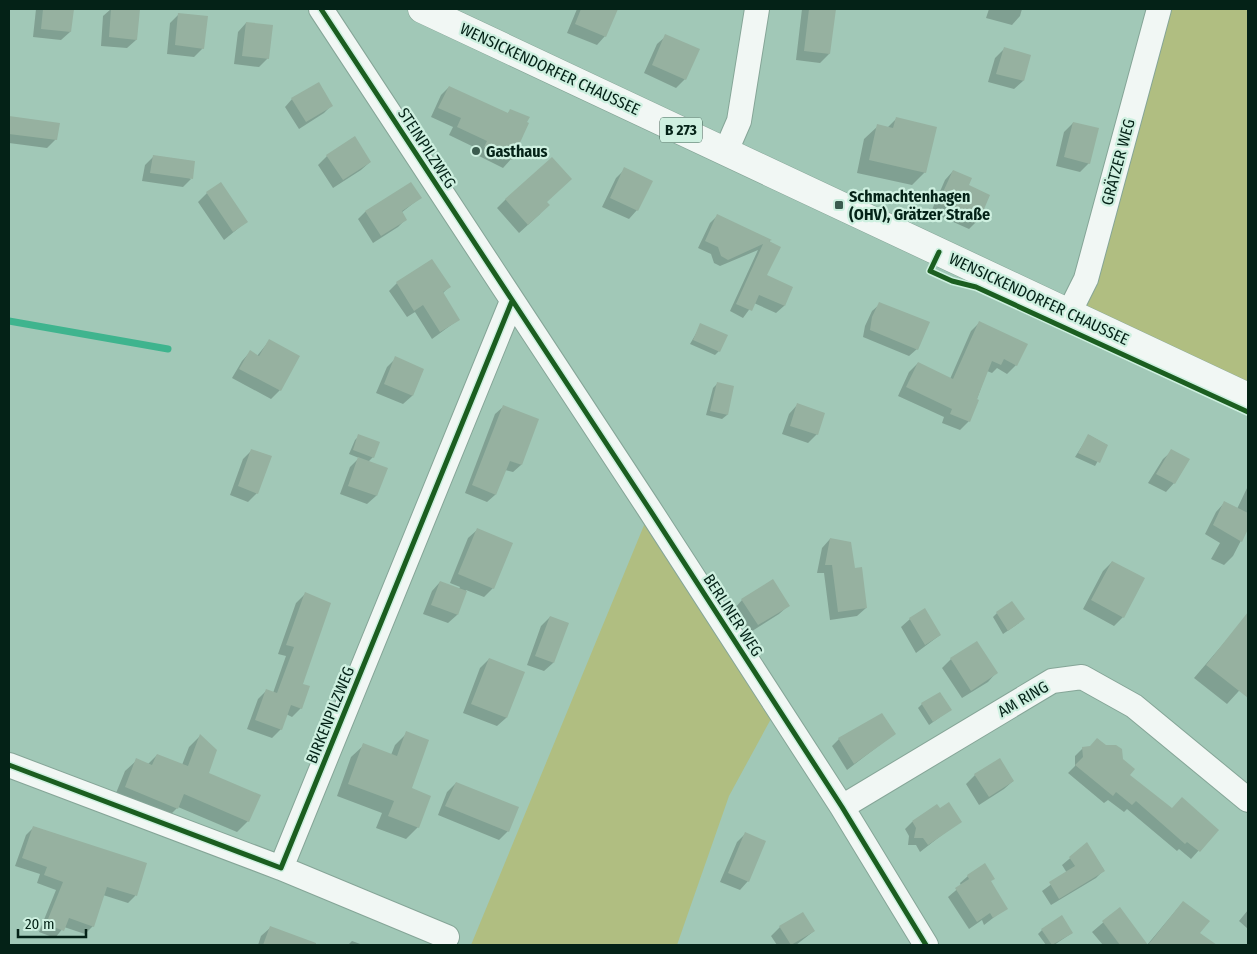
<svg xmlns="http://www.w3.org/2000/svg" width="1257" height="954" viewBox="0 0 1257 954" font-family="'Fira Sans Condensed',sans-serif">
<rect width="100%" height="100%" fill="#a1c8b7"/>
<path fill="#b0be81" d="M 1168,9 L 1248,9 L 1248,390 L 1085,314 L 1137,116 Z
M 647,518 L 772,717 L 729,796 L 677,945 L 471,945 Z"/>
<path fill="#0003" d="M 36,9 L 73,9 L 70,32 L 61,40 L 33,37 Z
M 111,9 L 138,10 L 136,40 L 127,48 L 101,46 L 103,16 Z
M 577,9 L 617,9 L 605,36 L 597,45 L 567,33 Z
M 802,9 L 835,9 L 829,54 L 820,63 L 796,60 Z
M 989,9 L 1022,9 L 1020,16 L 1012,25 L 986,18 Z
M 179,14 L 203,48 L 194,57 L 167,54 L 170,23 Z
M 246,23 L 268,58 L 259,67 L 234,64 L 238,32 Z
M 666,36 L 685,79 L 676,88 L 644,73 L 657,44 Z
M 1004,49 L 1030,56 L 1023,81 L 1014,89 L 988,82 L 995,58 Z
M 449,87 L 507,114 L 511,110 L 511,159 L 503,168 L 477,155 L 480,150 L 449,135 L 453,127 L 431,117 L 441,95 Z
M 292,99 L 332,105 L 324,113 L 299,129 L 285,107 Z
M 9,118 L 58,124 L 56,139 L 47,148 L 9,143 Z
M 896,119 L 925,172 L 912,185 L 857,173 L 864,139 L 878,126 L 887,128 Z
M 1073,123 L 1089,163 L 1080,172 L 1056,166 L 1064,132 Z
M 354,138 L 370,162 L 361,170 L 333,188 L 318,165 L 327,156 Z
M 154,156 L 191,179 L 183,187 L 142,181 L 145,165 Z
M 625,169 L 637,210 L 629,219 L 602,207 L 616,178 Z
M 953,171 L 967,186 L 978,220 L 969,229 L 931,212 L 945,180 Z
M 411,183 L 420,198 L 401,213 L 405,220 L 398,227 L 373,243 L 358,219 L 365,212 Z
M 207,193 L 246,222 L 224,240 L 198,202 Z
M 506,199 L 546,202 L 540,214 L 519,233 L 497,208 Z
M 717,216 L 770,240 L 765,276 L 792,288 L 784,306 L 776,313 L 754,303 L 743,318 L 730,311 L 758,250 L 720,266 L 714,263 L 711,254 L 698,248 L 710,223 Z
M 432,261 L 449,287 L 442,294 L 458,320 L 432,339 L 415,312 L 407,317 L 389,291 L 397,283 Z
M 880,304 L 917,349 L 909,356 L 863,337 L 865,326 L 872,311 Z
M 980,322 L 1016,365 L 1007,374 L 997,368 L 992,373 L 987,371 L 969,421 L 960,430 L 942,423 L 944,417 L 898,396 L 909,372 L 918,363 L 950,379 L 971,331 Z
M 701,325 L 719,351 L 715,355 L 690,344 Z
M 269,341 L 280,390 L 271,399 L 232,378 L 242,361 L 250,352 L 257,356 Z
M 396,358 L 423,370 L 412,396 L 403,404 L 376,393 L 387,367 Z
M 717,384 L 733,387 L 727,415 L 722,419 L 706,415 L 713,388 Z
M 797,405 L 817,434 L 808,443 L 782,434 L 789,414 Z
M 503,407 L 537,420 L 521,465 L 513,472 L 505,470 L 495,495 L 487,502 L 465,493 L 495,414 Z
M 1089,435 L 1107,445 L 1095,466 L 1075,457 Z
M 359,436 L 373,457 L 368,462 L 386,469 L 376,496 L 367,504 L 340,494 L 350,467 L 359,458 L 349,454 L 355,440 Z
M 252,450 L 257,493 L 248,502 L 230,495 L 243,459 Z
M 1172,451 L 1174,483 L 1166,492 L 1148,483 L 1163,459 Z
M 1248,486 L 1248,527 L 1233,556 L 1224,565 L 1211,559 L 1220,543 L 1205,534 L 1216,512 L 1224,503 L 1237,509 Z
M 477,530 L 493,588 L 484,597 L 466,590 L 457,615 L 448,623 L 423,614 L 432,591 L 440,582 L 459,589 L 460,587 L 450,583 L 468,538 Z
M 830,539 L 854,569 L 866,608 L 857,616 L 830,620 L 824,573 L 817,573 L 822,548 Z
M 1112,562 L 1123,617 L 1114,626 L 1083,609 L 1103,571 Z
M 305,594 L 301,708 L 292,717 L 286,714 L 281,729 L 272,738 L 247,729 L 258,699 L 266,691 L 273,693 L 286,656 L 278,654 L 296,603 Z
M 742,600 L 788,606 L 779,614 L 749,633 L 734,609 Z
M 997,613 L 1019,623 L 1003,634 L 993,617 Z
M 1248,615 L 1248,681 L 1227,704 L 1194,678 Z
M 550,617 L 567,624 L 553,663 L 544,671 L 527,665 L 541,626 Z
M 910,619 L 940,635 L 916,653 L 901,627 Z
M 489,659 L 523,673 L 506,718 L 497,726 L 463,713 L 480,668 Z
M 951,659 L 996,673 L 988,682 L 962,698 L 942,668 Z
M 922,704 L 950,710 L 929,725 L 918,708 Z
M 407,733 L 410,789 L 418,827 L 406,839 L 376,828 L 382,813 L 337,796 L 351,757 L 364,745 L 391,755 L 395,745 Z
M 894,734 L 847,770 L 832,746 L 839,739 Z
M 200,736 L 207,773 L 248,821 L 237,832 L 178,807 L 166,819 L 114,798 L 125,771 L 137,760 L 148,764 L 157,755 L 182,765 L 189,747 Z
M 1083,748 L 1121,760 L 1128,775 L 1171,810 L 1217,830 L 1191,859 L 1179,849 L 1177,851 L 1127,809 L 1124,812 L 1108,800 L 1104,803 L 1068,773 L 1075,766 L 1075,756 Z
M 999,760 L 1013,781 L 1004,789 L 979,805 L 966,784 L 975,775 Z
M 456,783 L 508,831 L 499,840 L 438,815 L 447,792 Z
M 960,821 L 920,852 L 916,845 L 908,845 L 909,836 L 905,829 L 912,822 Z
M 34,827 L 146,864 L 135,896 L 128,903 L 103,895 L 93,926 L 85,934 L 64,927 L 55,938 L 39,932 L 56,890 L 37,883 L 40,874 L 15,866 L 26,835 Z
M 746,833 L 748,881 L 740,890 L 720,882 L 737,842 Z
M 1087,844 L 1104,870 L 1096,878 L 1051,905 L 1042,891 L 1067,873 L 1062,865 Z
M 968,876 L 990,881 L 1006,908 L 984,925 L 982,920 L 969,929 L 948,897 L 961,886 L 960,883 Z
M 1183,902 L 1199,933 L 1215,945 L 1147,945 Z
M 1119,909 L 1146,945 L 1103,945 L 1092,932 Z
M 1248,910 L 1248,929 L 1239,921 Z
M 780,927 L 814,931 L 796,945 L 777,945 L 771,936 Z
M 270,928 L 293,945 L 295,945 L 258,945 L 261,936 Z
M 1042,930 L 1072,933 L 1054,945 L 1046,945 L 1038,934 Z
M 352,941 L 363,945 L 348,945 Z"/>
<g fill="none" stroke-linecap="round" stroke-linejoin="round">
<path stroke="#3fb48e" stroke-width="7" d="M 9,321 L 168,349"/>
</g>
<path fill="#96b1a0" d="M 43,9 L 74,9 L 71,32 L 41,29 Z
M 111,9 L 140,9 L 137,40 L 109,37 Z
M 581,9 L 618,9 L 606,37 L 575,24 Z
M 809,9 L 836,9 L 830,54 L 804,51 Z
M 178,13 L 208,16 L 204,49 L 175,45 Z
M 246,22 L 273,25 L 269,59 L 242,56 Z
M 665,34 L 700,49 L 686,80 L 652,65 Z
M 1004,47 L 1031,55 L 1024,81 L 996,74 Z
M 319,82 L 333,106 L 306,122 L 291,98 Z
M 449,86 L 508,113 L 510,109 L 530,117 L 527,122 L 529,123 L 512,160 L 484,147 L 487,141 L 457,127 L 461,118 L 438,108 Z
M 9,116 L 60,123 L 57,140 L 9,134 Z
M 896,117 L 937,127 L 926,173 L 869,160 L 877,124 L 893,128 Z
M 1073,122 L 1099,128 L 1090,164 L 1064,157 Z
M 355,136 L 371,162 L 343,180 L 326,155 Z
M 153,155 L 195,161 L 193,179 L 150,173 Z
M 552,157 L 572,179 L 547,202 L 550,205 L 528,225 L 505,199 Z
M 624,167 L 653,181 L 638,211 L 610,198 Z
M 953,170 L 972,178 L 969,185 L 990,195 L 979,221 L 938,203 Z
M 221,182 L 248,222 L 233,232 L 206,192 Z
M 411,182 L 422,198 L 402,211 L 407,220 L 381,236 L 365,211 Z
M 717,214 L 772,240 L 769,241 L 781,247 L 767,275 L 793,287 L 785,306 L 759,295 L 752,311 L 736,304 L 763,244 L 728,260 L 721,256 L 718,247 L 705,241 Z
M 432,259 L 451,287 L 443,292 L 460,320 L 440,332 L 423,305 L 414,311 L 396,282 Z
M 879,302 L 930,322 L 918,350 L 870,330 L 872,317 Z
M 979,321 L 1028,344 L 1017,366 L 1004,359 L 1001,365 L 992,361 L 977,399 L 979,400 L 970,422 L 950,414 L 952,409 L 906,387 L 918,362 L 953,379 Z
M 700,323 L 728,335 L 720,352 L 693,340 Z
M 269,339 L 300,356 L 281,391 L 239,369 L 250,350 L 259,356 Z
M 395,356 L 424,369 L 413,396 L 384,384 Z
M 717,382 L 734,386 L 728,415 L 710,411 Z
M 797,403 L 825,413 L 818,435 L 790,426 Z
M 503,405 L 539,419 L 522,465 L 510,461 L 496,495 L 472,485 Z
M 358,434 L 380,442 L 374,458 L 353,450 Z
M 1088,434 L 1108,445 L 1100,463 L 1078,453 Z
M 251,449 L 272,456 L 258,494 L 238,486 Z
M 1171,449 L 1190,459 L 1175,484 L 1156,474 Z
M 358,457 L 388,468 L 377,496 L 348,486 Z
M 1224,501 L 1248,513 L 1248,529 L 1242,542 L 1213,525 Z
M 477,528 L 513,543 L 494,589 L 458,574 Z
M 830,538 L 851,542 L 855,568 L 862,567 L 867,608 L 838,612 L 832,565 L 825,565 Z
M 1112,561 L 1145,578 L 1124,618 L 1091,600 Z
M 773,579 L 790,606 L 758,625 L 741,599 Z
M 440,581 L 467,591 L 458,615 L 431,605 Z
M 305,592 L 331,603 L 303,684 L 310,686 L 302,709 L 291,705 L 282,730 L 255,720 L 266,689 L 277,693 L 294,647 L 286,645 Z
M 1012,601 L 1025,619 L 1008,631 L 996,612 Z
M 925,608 L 941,635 L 925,645 L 909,618 Z
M 1248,612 L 1248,698 L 1206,665 Z
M 550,616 L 569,623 L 554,663 L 535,656 Z
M 977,641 L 998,673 L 971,691 L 950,658 Z
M 489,658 L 525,672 L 507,718 L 471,704 Z
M 940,692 L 952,710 L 933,722 L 921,703 Z
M 882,713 L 896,734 L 854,764 L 838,738 Z
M 406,731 L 429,740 L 412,788 L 431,796 L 419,828 L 388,816 L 394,801 L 348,784 L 363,743 L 397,756 Z
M 200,734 L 217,750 L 209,773 L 261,795 L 249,822 L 184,794 L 178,809 L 125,787 L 136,758 L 152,765 L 157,754 L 188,766 Z
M 1097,738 L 1106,745 L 1116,745 L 1122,749 L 1123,759 L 1135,769 L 1130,775 L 1172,808 L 1182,797 L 1219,830 L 1200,852 L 1187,842 L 1185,844 L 1136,801 L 1132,805 L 1116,792 L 1113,796 L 1075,765 L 1083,757 L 1082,747 L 1090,746 Z
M 1000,758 L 1014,781 L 989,797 L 974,774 Z
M 456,782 L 519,807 L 509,832 L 445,806 Z
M 949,802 L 962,822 L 928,845 L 923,838 L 914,838 L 916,828 L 912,821 L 937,804 L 940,808 Z
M 33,826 L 147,863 L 137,896 L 107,887 L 94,927 L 69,918 L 64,931 L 46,924 L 63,882 L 44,875 L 47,867 L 22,858 Z
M 745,832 L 766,841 L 749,882 L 728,873 Z
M 1087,842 L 1105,871 L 1059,899 L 1049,882 L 1075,866 L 1069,857 Z
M 985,863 L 995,879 L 991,881 L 1008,909 L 993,918 L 990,913 L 977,922 L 955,888 L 969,879 L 967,875 Z
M 1183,901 L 1210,921 L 1200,933 L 1217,945 L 1148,945 Z
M 1120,907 L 1148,945 L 1120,945 L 1102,921 Z
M 803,912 L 815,931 L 791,945 L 779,926 Z
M 1062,915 L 1073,933 L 1052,945 L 1041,929 Z
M 270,926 L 316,943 L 316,945 L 263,945 Z"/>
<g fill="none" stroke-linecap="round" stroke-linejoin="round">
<defs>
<path id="minor" d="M 321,9 L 648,507 L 842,807 L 926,945
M 726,151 L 739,121 L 757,9
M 1069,313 L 1086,279 L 1159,9
M 9,765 L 281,868 L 512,301
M 842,807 L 1052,681 L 1082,677 L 1134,706 L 1248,800
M 281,868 L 447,937"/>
<path id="primary" d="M 422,9 L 1248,397"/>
</defs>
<use href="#minor" stroke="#85a597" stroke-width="26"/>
<use href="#primary" stroke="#85a597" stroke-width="29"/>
<use href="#minor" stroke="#f1f7f4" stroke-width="24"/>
<use href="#primary" stroke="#f1f7f4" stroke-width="28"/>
<defs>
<path id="cycleway" d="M 321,9 L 648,507 L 842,807 L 926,945
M 939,252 L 930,271 L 952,281 L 976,287 L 1248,412
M 9,765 L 281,868 L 512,301"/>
</defs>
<use href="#cycleway" stroke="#cef0e0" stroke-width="8"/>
<use href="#cycleway" stroke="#1b5e20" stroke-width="5"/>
</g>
<g fill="#3b5c4f" stroke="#cef0e0" stroke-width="2">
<circle cx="476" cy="151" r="5"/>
<rect x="834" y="200" width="10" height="10" rx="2.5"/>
</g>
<g text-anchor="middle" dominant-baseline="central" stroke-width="4.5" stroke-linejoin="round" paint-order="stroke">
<rect fill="#cef0e0" stroke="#416053" stroke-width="1" x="660" y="117.5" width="42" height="25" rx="4"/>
<g font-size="15" font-weight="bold" fill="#042217">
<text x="681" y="130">B 273</text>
</g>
<g font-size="16" fill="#042217" stroke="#cef0e0">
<text transform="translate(550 69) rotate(25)">WENSICKENDORFER CHAUSSEE</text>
<text transform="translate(427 148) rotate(57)">STEINPILZWEG</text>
<text transform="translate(1118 162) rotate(-75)">GRÄTZER WEG</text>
<text transform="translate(1039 299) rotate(25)">WENSICKENDORFER CHAUSSEE</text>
<text transform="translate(733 615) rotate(57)">BERLINER WEG</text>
<text transform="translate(1023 699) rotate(-30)">AM RING</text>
<text transform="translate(330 715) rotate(-68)">BIRKENPILZWEG</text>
</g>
<g font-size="16" font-weight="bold" fill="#042217" stroke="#cef0e0" text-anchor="start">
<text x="486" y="151">Gasthaus</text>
<text x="849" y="196">Schmachtenhagen<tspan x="849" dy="18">(OHV), Grätzer Straße</tspan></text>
</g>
</g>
<rect width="1257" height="954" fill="none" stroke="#042217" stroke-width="20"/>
<path d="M18 929v8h68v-8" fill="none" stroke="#042217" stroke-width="2.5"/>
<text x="25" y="929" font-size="15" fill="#042217" stroke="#cef0e0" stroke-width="4" paint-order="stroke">20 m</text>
</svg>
